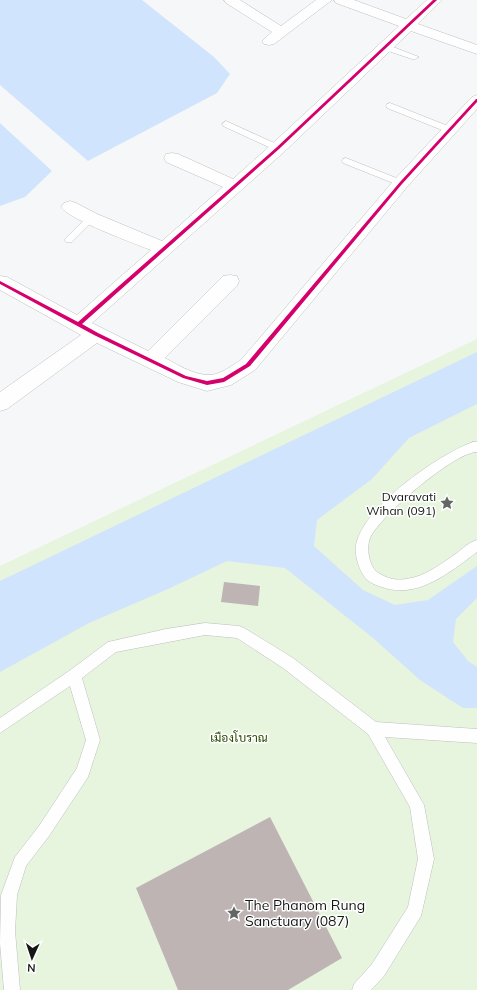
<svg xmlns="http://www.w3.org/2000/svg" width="477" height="990" viewBox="0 0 477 990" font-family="Mulish,Sarabun,sans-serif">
<rect width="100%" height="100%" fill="#f6f7f8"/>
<path fill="#e7f4de" d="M 477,339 L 477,990 L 0,990 L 0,566 Z"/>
<path fill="#d1e4fd" d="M 0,0 L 142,0 L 214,57 L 230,74 L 217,93 L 88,161 L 0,85 Z
M 0,123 L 52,171 L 25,197 L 0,206 Z
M 477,352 L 477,404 L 409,438 L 372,479 L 317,520 L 314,546 L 363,590 L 395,605 L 428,600 L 477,566 L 477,598 L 456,619 L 453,642 L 468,661 L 477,667 L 477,708 L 463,708 L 420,680 L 373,638 L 285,568 L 227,561 L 168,589 L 89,623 L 0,672 L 0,581 Z"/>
<path fill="#beb4b3" d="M 224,582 L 260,586 L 258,606 L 221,602 Z
M 270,817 L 342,958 L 288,990 L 178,990 L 136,888 Z"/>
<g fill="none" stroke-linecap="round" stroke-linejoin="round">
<defs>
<path id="service" d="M 382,45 L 388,45 L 419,57 L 415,59 L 412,59 L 382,49 Z
M 390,103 L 453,128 L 454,130 L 450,133 L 447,132 L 387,108 L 386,106 L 387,104 Z
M 226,121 L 281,146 L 282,148 L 278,151 L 275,150 L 223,126 L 222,124 Z
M 346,158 L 404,181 L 406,183 L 401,186 L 398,185 L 343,163 L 342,161 L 343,159 Z
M 91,215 L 94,216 L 96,218 L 72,242 L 66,242 L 64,240 L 88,216 Z
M 473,442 L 477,442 L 477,452 C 454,452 379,517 370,538 C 366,548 369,566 377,572 C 386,578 395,581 406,579 C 425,577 442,563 457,553 C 463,548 469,542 477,540 L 477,552 C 450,572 417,600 382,587 C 374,585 366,581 362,573 C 357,563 353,549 358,538 C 370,503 439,454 473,442 Z
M 205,623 L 239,626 L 244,628 L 293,658 L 376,722 L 477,729 L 477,743 L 385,737 L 424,805 L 434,859 L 421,916 L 384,976 L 371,990 L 352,990 L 354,984 L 372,964 L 408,907 L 418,859 L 410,807 L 368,734 L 283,668 L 237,638 L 205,635 L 116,652 L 82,678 L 100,740 L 88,777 L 49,836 L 26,866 L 17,895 L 15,931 L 20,990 L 4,990 L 0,943 L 1,895 L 15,857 L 39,826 L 77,768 L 86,740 L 70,686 L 0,733 L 0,718 L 69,671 L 108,642 L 166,629 Z"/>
<path id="minor" d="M 224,0 L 240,0 L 281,26 L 316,0 L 332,0 L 274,44 L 269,45 L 264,44 L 262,41 L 272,32 L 226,3 Z
M 334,0 L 354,0 L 406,19 L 427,0 L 442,0 L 418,24 L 477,45 L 477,54 L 411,31 L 284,152 L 92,323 L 148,351 L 223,276 L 230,275 L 237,276 L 239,281 L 237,286 L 165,358 C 180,366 201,380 219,373 C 227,370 234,364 241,360 L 395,179 L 472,97 L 477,95 L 477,109 L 407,187 L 255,370 L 231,385 L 207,391 L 178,382 L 97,343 L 7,409 L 0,411 L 0,392 L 81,335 L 0,290 L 0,276 L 7,277 L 77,315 L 151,250 C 133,243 70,220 61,207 L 64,203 L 70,201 L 76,203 L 97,214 L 162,241 L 223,187 L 166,162 L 164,158 L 166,154 L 172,153 L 178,154 L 233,179 L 272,144 L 399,26 L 336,3 Z"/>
</defs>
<use href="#service" stroke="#bebfc0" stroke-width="1"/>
<use href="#minor" stroke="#bebfc0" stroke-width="1"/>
<use href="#service" fill="#fefefe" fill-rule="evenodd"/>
<use href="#minor" fill="#fefefe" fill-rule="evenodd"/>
<defs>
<path id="cycleway" d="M 433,0 L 437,0 L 279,149 L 82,324 L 98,333 L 186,376 L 207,381 L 223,378 L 246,364 L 400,182 L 476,99 L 477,99 L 477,102 L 402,184 L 250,366 L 224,382 L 207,385 L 183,378 L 94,335 L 0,284 L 0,281 L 78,322 L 277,147 Z"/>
</defs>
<use href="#cycleway" stroke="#fff" stroke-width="3"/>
<use href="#cycleway" fill="#d6006c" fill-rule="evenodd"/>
</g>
<defs>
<symbol id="sight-bare" viewBox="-9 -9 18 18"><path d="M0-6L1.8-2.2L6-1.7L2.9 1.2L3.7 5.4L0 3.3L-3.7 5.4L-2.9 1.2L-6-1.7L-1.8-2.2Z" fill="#646565" stroke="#fff" stroke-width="2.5" paint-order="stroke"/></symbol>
</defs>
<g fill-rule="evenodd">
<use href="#sight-bare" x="437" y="493" width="20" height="20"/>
<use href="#sight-bare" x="224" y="903" width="20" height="20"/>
</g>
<g text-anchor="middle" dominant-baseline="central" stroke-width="3" stroke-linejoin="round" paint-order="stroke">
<g font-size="12" fill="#151616" stroke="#fff" text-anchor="end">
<text x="436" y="496">Dvaravati<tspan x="436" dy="14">Wihan (091)</tspan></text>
</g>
<g font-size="12" fill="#284600" stroke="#fff">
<text x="239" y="737">เมืองโบราณ</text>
</g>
<g font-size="14" fill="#151616" stroke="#fff" text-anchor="start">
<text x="245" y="905">The Phanom Rung<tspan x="245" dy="16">Sanctuary (087)</tspan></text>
</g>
</g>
<g transform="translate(32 958) rotate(183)" stroke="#ffffff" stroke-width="3" paint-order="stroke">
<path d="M0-3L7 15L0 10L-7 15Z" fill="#151616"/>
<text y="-6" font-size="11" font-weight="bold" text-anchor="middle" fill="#151616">N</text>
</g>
</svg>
